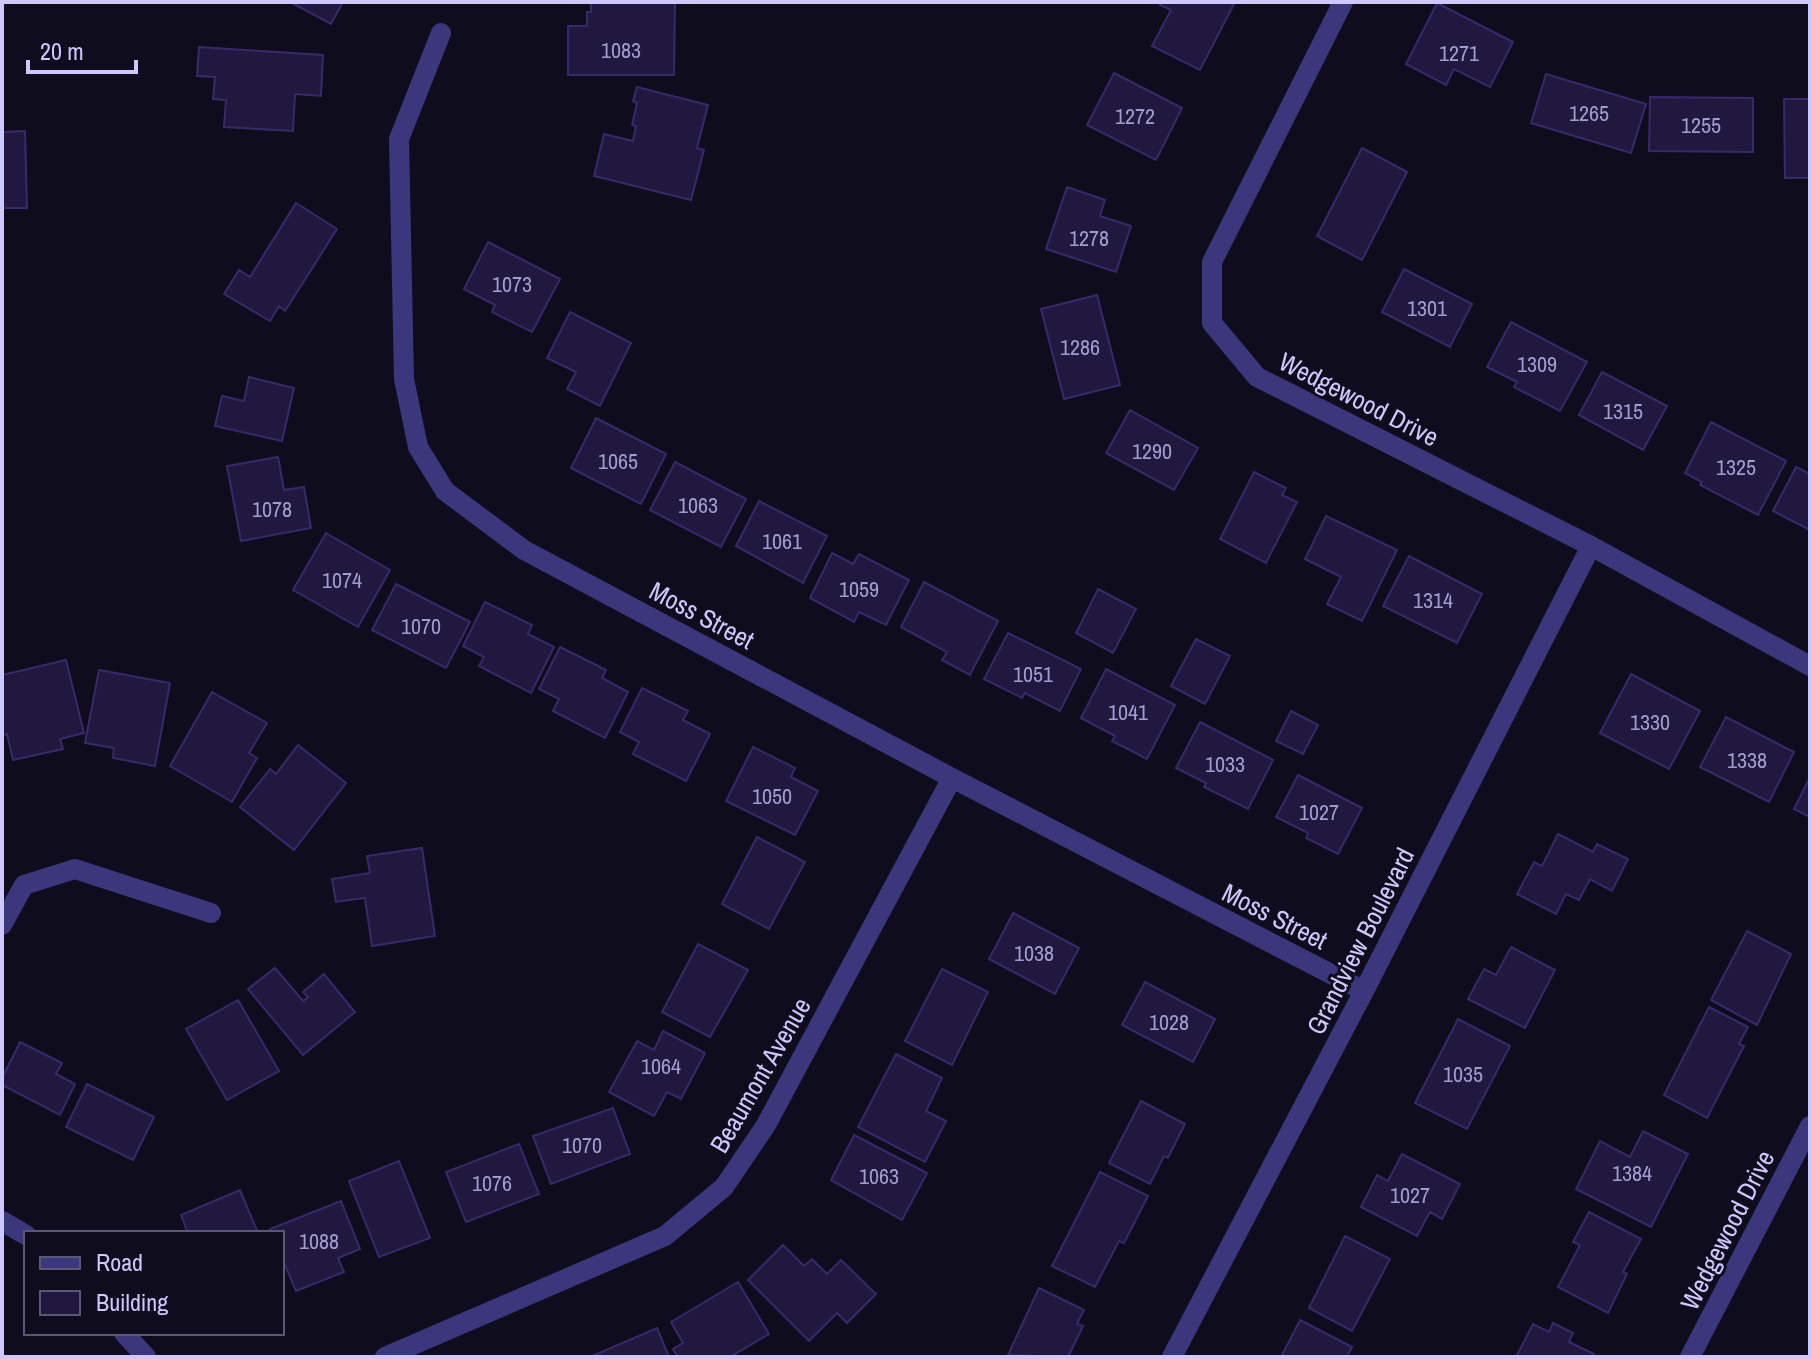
<svg xmlns="http://www.w3.org/2000/svg" width="1812" height="1359" viewBox="0 0 1812 1359" font-family="'Archivo Narrow',sans-serif">
<rect width="100%" height="100%" fill="#0f0c1d"/>
<path fill="#20183e" stroke="#382a6a" stroke-width="2" d="M 290,2 L 343,2 L 331,24 Z
M 591,2 L 675,2 L 674,75 L 568,75 L 568,26 L 587,26 L 587,12 L 591,12 Z
M 1161,2 L 1235,2 L 1200,70 L 1152,46 L 1171,10 L 1160,5 Z
M 1437,3 L 1513,42 L 1490,87 L 1454,69 L 1446,85 L 1406,64 Z
M 199,47 L 323,55 L 321,96 L 295,94 L 293,131 L 224,127 L 226,100 L 213,99 L 215,77 L 197,76 Z
M 1114,73 L 1182,108 L 1156,160 L 1087,125 Z
M 1546,74 L 1646,104 L 1631,153 L 1531,123 Z
M 637,87 L 708,105 L 697,148 L 704,150 L 691,200 L 594,176 L 604,134 L 633,141 L 636,126 L 632,125 L 637,103 L 633,101 Z
M 1650,97 L 1753,98 L 1753,152 L 1649,151 Z
M 1784,99 L 1810,99 L 1810,178 L 1785,178 Z
M 25,131 L 27,208 L 2,208 L 2,132 Z
M 1362,148 L 1407,172 L 1362,260 L 1317,236 Z
M 1067,187 L 1105,200 L 1100,216 L 1131,226 L 1116,272 L 1046,249 Z
M 296,203 L 337,229 L 285,311 L 279,306 L 270,321 L 224,294 L 239,270 L 250,277 Z
M 488,242 L 560,279 L 532,332 L 492,312 L 495,305 L 464,289 Z
M 1404,269 L 1472,304 L 1450,347 L 1382,312 Z
M 1097,295 L 1120,385 L 1064,399 L 1041,309 Z
M 570,312 L 631,343 L 600,406 L 567,389 L 576,372 L 547,358 Z
M 1511,322 L 1587,362 L 1560,411 L 1514,387 L 1517,382 L 1487,367 Z
M 1602,372 L 1667,406 L 1643,450 L 1579,415 Z
M 249,377 L 294,388 L 282,441 L 215,426 L 222,396 L 244,401 Z
M 1130,410 L 1198,448 L 1174,490 L 1106,453 Z
M 596,418 L 666,454 L 641,504 L 571,468 Z
M 1711,422 L 1786,461 L 1758,515 L 1700,485 L 1702,482 L 1685,473 Z
M 278,457 L 284,490 L 304,487 L 311,528 L 241,541 L 227,466 Z
M 675,462 L 746,499 L 721,547 L 650,510 Z
M 1796,467 L 1810,474 L 1810,530 L 1773,511 Z
M 1254,472 L 1286,488 L 1282,495 L 1297,502 L 1266,563 L 1220,539 Z
M 759,501 L 827,536 L 803,583 L 736,546 Z
M 1326,516 L 1397,550 L 1362,621 L 1327,604 L 1341,577 L 1305,559 Z
M 326,533 L 390,570 L 358,627 L 293,590 Z
M 832,553 L 853,564 L 859,554 L 909,580 L 886,625 L 859,612 L 854,622 L 810,598 Z
M 1409,556 L 1482,594 L 1457,643 L 1383,606 Z
M 924,582 L 998,621 L 970,675 L 942,660 L 947,652 L 901,627 Z
M 396,584 L 470,622 L 446,668 L 372,630 Z
M 1098,589 L 1136,609 L 1113,653 L 1076,633 Z
M 485,602 L 532,625 L 528,634 L 554,647 L 531,693 L 479,666 L 484,657 L 463,646 Z
M 1008,633 L 1081,669 L 1060,711 L 1025,693 L 1022,698 L 984,679 Z
M 1196,639 L 1230,656 L 1205,704 L 1171,686 Z
M 560,647 L 606,670 L 602,678 L 628,692 L 605,738 L 553,711 L 559,699 L 539,689 Z
M 66,660 L 84,733 L 60,739 L 63,749 L 13,760 L 7,734 L 2,735 L 2,675 Z
M 1106,669 L 1175,705 L 1147,759 L 1112,741 L 1115,736 L 1081,718 Z
M 99,670 L 170,683 L 155,766 L 113,758 L 114,748 L 85,743 Z
M 1631,674 L 1700,711 L 1669,769 L 1600,733 Z
M 642,688 L 688,711 L 683,720 L 710,734 L 686,781 L 633,754 L 639,742 L 620,732 Z
M 212,692 L 267,723 L 249,753 L 257,758 L 232,802 L 170,766 Z
M 1291,711 L 1318,725 L 1303,754 L 1276,741 Z
M 1726,717 L 1794,752 L 1769,802 L 1700,767 Z
M 1200,722 L 1273,760 L 1248,809 L 1204,787 L 1206,783 L 1176,768 Z
M 298,745 L 346,783 L 294,850 L 240,807 L 270,769 L 276,774 Z
M 753,747 L 795,768 L 791,777 L 818,791 L 795,835 L 726,801 Z
M 1298,775 L 1362,808 L 1338,854 L 1306,838 L 1308,833 L 1276,817 Z
M 1810,777 L 1810,817 L 1794,809 Z
M 1558,834 L 1593,852 L 1597,844 L 1628,859 L 1612,891 L 1590,879 L 1579,900 L 1566,894 L 1556,914 L 1517,894 L 1534,862 L 1542,866 Z
M 757,837 L 805,862 L 769,929 L 722,904 Z
M 422,848 L 435,936 L 372,946 L 365,898 L 336,902 L 332,879 L 370,873 L 367,856 Z
M 1013,913 L 1079,948 L 1055,994 L 989,959 Z
M 1747,931 L 1791,954 L 1757,1025 L 1711,1000 Z
M 698,944 L 748,970 L 710,1037 L 662,1012 Z
M 1511,947 L 1555,970 L 1525,1028 L 1468,999 L 1484,969 L 1496,975 Z
M 275,968 L 303,1001 L 308,997 L 303,992 L 324,974 L 355,1012 L 303,1055 L 248,989 Z
M 942,969 L 988,992 L 952,1065 L 905,1041 Z
M 1145,982 L 1215,1019 L 1193,1062 L 1122,1025 Z
M 238,1000 L 279,1071 L 227,1100 L 186,1029 Z
M 1709,1007 L 1748,1027 L 1739,1044 L 1744,1046 L 1707,1118 L 1664,1095 Z
M 1458,1019 L 1510,1046 L 1467,1129 L 1415,1103 Z
M 663,1031 L 705,1053 L 681,1099 L 667,1092 L 654,1116 L 609,1092 L 637,1041 L 654,1050 Z
M 20,1042 L 62,1063 L 56,1074 L 75,1084 L 60,1115 L 2,1085 L 2,1078 Z
M 896,1054 L 942,1078 L 926,1111 L 946,1121 L 925,1162 L 858,1127 Z
M 87,1084 L 154,1117 L 133,1160 L 66,1127 Z
M 1141,1101 L 1185,1124 L 1168,1158 L 1164,1156 L 1150,1184 L 1109,1163 Z
M 613,1108 L 630,1154 L 551,1184 L 533,1136 Z
M 1643,1131 L 1688,1154 L 1651,1227 L 1576,1189 L 1600,1141 L 1630,1157 Z
M 854,1135 L 927,1173 L 902,1220 L 831,1180 Z
M 519,1144 L 539,1194 L 466,1222 L 446,1172 Z
M 1402,1154 L 1460,1184 L 1442,1219 L 1430,1212 L 1417,1236 L 1361,1207 L 1377,1175 L 1388,1181 Z
M 399,1161 L 430,1238 L 379,1257 L 349,1181 Z
M 1100,1172 L 1148,1196 L 1124,1243 L 1119,1241 L 1095,1287 L 1052,1266 Z
M 240,1190 L 258,1233 L 188,1233 L 181,1215 Z
M 341,1201 L 360,1249 L 338,1258 L 344,1272 L 296,1291 L 282,1258 L 282,1233 L 272,1233 L 270,1229 Z
M 1589,1212 L 1641,1239 L 1623,1272 L 1627,1274 L 1608,1313 L 1558,1287 L 1580,1245 L 1573,1242 Z
M 1345,1236 L 1390,1259 L 1352,1331 L 1309,1308 Z
M 783,1245 L 804,1266 L 812,1259 L 827,1274 L 841,1260 L 876,1294 L 847,1323 L 837,1313 L 809,1341 L 748,1280 Z
M 738,1282 L 769,1334 L 730,1357 L 678,1357 L 673,1349 L 683,1343 L 671,1322 Z
M 1039,1288 L 1084,1310 L 1077,1324 L 1083,1326 L 1068,1357 L 1008,1355 Z
M 1300,1320 L 1352,1347 L 1347,1357 L 1281,1357 Z
M 1553,1323 L 1573,1333 L 1569,1342 L 1594,1354 L 1592,1357 L 1516,1357 L 1533,1324 L 1549,1332 Z
M 657,1328 L 669,1357 L 590,1357 Z"/>
<g fill="none" stroke-linecap="round" stroke-linejoin="round">
<path stroke="#3a377c" stroke-width="20" d="M 1343,2 L 1212,262 L 1212,323 L 1257,377 L 1591,546 L 1810,666
M 441,33 L 399,139 L 404,379 L 418,447 L 445,491 L 524,550 L 952,778 L 1364,991
M 2,925 L 24,885 L 75,869 L 211,913
M 2,1221 L 26,1235
M 124,1333 L 146,1357
M 385,1357 L 665,1236 L 724,1187 L 766,1125 L 952,778
M 1172,1357 L 1364,991 L 1591,546
M 1690,1357 L 1810,1126"/>
</g>
<g text-anchor="middle" dominant-baseline="central" stroke-width="6" stroke-linejoin="round" paint-order="stroke">
<g font-size="22" fill="#a39ccf">
<text x="621" y="50">1083</text>
<text x="1459" y="53">1271</text>
<text x="1589" y="113">1265</text>
<text x="1135" y="116">1272</text>
<text x="1701" y="125">1255</text>
<text x="1089" y="238">1278</text>
<text x="512" y="284">1073</text>
<text x="1427" y="308">1301</text>
<text x="1080" y="347">1286</text>
<text x="1537" y="364">1309</text>
<text x="1623" y="411">1315</text>
<text x="1152" y="451">1290</text>
<text x="618" y="461">1065</text>
<text x="1736" y="467">1325</text>
<text x="698" y="505">1063</text>
<text x="272" y="509">1078</text>
<text x="782" y="541">1061</text>
<text x="342" y="580">1074</text>
<text x="859" y="589">1059</text>
<text x="1433" y="600">1314</text>
<text x="421" y="626">1070</text>
<text x="1033" y="674">1051</text>
<text x="1128" y="712">1041</text>
<text x="1650" y="722">1330</text>
<text x="1747" y="760">1338</text>
<text x="1225" y="764">1033</text>
<text x="772" y="796">1050</text>
<text x="1319" y="812">1027</text>
<text x="1034" y="953">1038</text>
<text x="1169" y="1022">1028</text>
<text x="661" y="1066">1064</text>
<text x="1463" y="1074">1035</text>
<text x="582" y="1145">1070</text>
<text x="1632" y="1173">1384</text>
<text x="879" y="1176">1063</text>
<text x="492" y="1183">1076</text>
<text x="1410" y="1195">1027</text>
<text x="319" y="1241">1088</text>
</g>
<g font-size="26" fill="#cfc8ff" stroke="#0f0c1d">
<text transform="translate(1359 399) rotate(27)">Wedgewood Drive</text>
<text transform="translate(702 615) rotate(28)">Moss Street</text>
<text transform="translate(1275 916) rotate(27)">Moss Street</text>
<text transform="translate(1360 941) rotate(-63)">Grandview Boulevard</text>
<text transform="translate(760 1075) rotate(-60)">Beaumont Avenue</text>
<text transform="translate(1727 1230) rotate(-63)">Wedgewood Drive</text>
</g>
</g>
<rect width="1812" height="1359" fill="none" stroke="#cfc8ff" stroke-width="8"/>
<rect x="24" y="1231" width="260" height="104" fill="#0f0c1d" stroke="#5c5777" stroke-width="2"/>
<rect x="40" y="1257" width="40" height="12" fill="#3a377c" stroke="#5c5777" stroke-width="2"/>
<text x="96" y="1271" font-size="24" fill="#cfc8ff">Road</text>
<rect x="40" y="1291" width="40" height="24" fill="#20183e" stroke="#5c5777" stroke-width="2"/>
<text x="96" y="1311" font-size="24" fill="#cfc8ff">Building</text>
<path d="M28 60v12h108v-12" fill="none" stroke="#cfc8ff" stroke-width="4"/>
<text x="40" y="60" font-size="24" fill="#cfc8ff" stroke="#0f0c1d" stroke-width="6" paint-order="stroke">20 m</text>
</svg>
